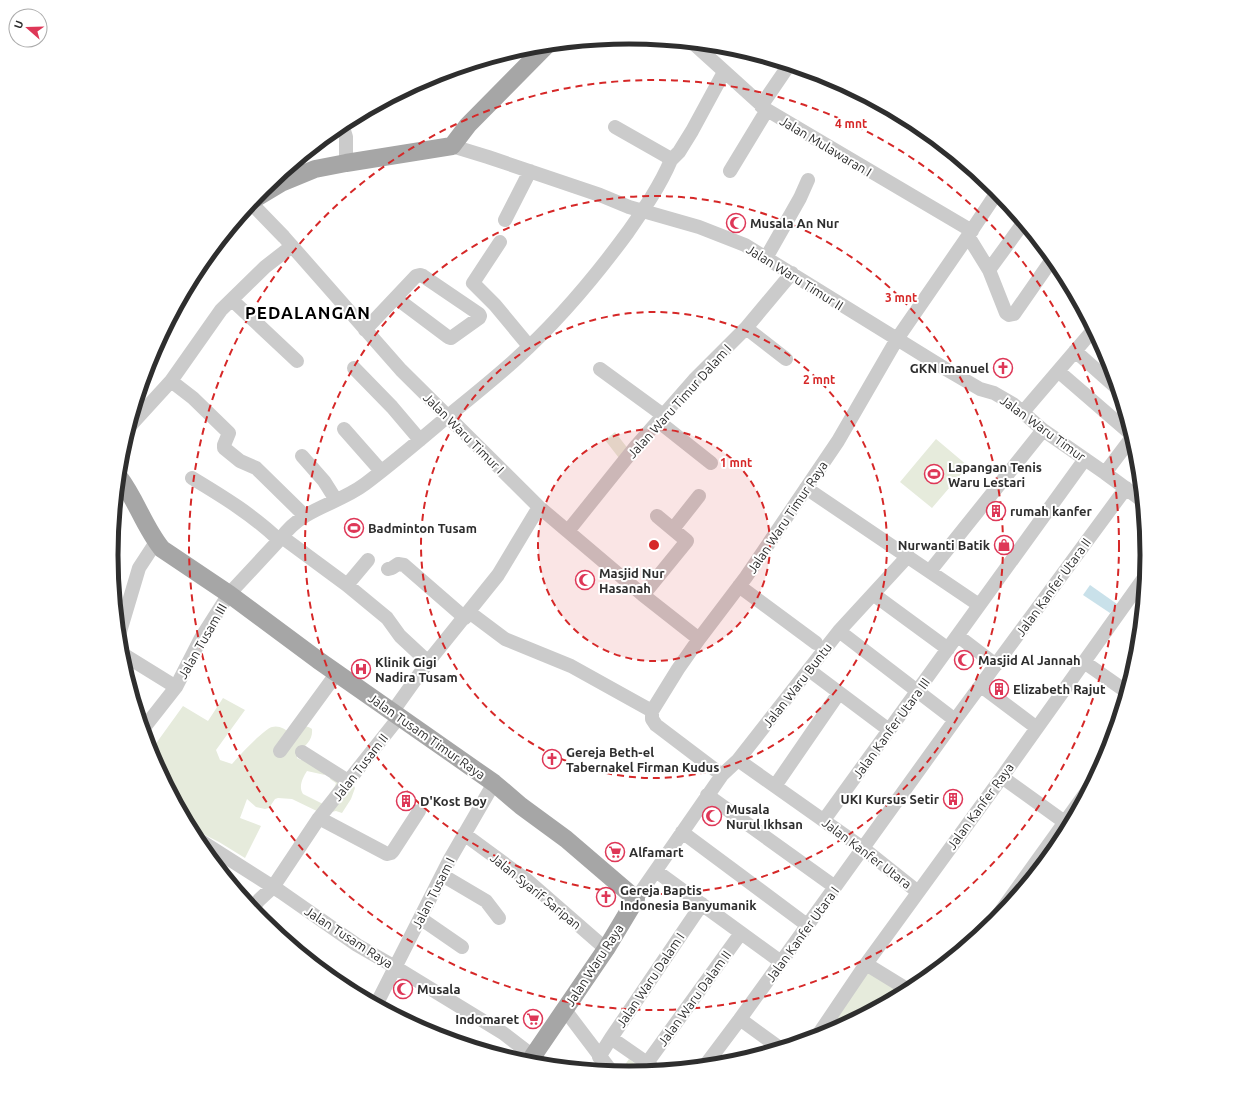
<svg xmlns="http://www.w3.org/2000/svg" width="1259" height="1111" viewBox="0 0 1259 1111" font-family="Ubuntu,sans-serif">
<rect width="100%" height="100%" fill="#fff"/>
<path fill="#e6ebdc" d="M 615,432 L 629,450 L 619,458 L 605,440 Z
M 936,439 L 968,466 L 932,508 L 900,482 Z
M 223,698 L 245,710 L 216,750 L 220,760 L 232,764 C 239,756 264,729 272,727 C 279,725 285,729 290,733 C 298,728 304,723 312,729 C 313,740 306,746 298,751 L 297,758 L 301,760 L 307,755 L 325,775 L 307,771 C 303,777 298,787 303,794 L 323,804 L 335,786 L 336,783 L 330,779 L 331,775 L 354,786 L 355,788 L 351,799 L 342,813 L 336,811 L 323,814 L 292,799 L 278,798 L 275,799 L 269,808 L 265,809 L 256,807 L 247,799 L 240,818 L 261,826 L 245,858 L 219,842 L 189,827 L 154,760 L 158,753 L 152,749 L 183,706 L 208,721 Z
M 866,968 L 909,991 L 844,1026 L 834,1019 Z
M 629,1059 L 647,1072 L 629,1074 L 619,1073 Z"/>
<path fill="#c9e1ea" d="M 1090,585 L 1117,604 L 1110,613 L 1083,595 Z"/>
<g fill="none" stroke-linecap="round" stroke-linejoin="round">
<path stroke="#cbcbcb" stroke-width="14" d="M 693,43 L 767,110 L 972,231
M 761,106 L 789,65
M 342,124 L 346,137 L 346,163
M 452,146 L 488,157 L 600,195 L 629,207 L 699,227 L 745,245 L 944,368 L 980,389 L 994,393 L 1013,404 L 1043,430 L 1105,473 L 1143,501
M 671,160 L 679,152 L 692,131 L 724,72
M 730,171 L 767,110
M 251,203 L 284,237 L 401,370 L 539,507 L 643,595 L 699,639
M 505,220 L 530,171
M 968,236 L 989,270 L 1006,313 L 1009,315 L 1014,314 L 1053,258
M 500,242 L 473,283 L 495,305 L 529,346
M 766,258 L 800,198 L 808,180
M 989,270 L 1024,222
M 232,300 L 297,361
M 746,328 L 786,359
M 365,330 L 416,276 L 420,275 L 423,276 L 479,314 L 480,316 L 479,318 L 451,338 L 448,337 L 396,298
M 1075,351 L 1118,389
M 354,368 L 392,407 L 420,440
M 600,369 L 663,415
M 1058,371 L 1132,435
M 171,381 L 193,398 L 229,433 L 224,445 L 224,448 L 240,461 L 256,468 L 304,515
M 1023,412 L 1094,329
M 658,421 L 711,463
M 129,427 L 171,381 L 221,310 L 265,267 L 292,246
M 344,429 L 381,471
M 302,456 L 324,481 L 336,500
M 1105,473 L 1133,436
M 192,478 C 222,496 253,515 279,540
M 806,488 L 979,605
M 673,529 L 699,496
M 568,531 L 637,445 L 694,380 L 746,328 L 792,273
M 282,537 L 347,585 L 387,618 L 400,636 L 428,662
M 388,569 L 392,568 L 398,564 L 404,565 L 465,618
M 930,571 L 1043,430
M 347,585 L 368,560
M 739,586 L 816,643
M 873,594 L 948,649
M 643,595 L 687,541 L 657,516
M 469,612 L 505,639 L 571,666 L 652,711
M 839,631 L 955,720
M 119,635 L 139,568 L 156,542
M 958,636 L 996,665
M 121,653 L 176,687 L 143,729
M 1084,662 L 1127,692
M 809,670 L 889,730
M 981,686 L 1037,728
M 176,687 L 201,638 L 229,594 L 282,537 C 304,507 337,505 365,484 C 393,463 420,440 447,417 C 470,398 494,379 516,359 C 557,322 595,277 628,232 C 644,209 660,186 671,160 L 666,156 L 615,127
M 393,711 L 428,662 L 498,575 L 539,507
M 280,751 L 337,673
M 302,752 L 348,781
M 738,760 L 864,849 L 918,892
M 722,775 L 656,725 L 652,719 L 652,711 L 678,669 L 699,639 L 746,577 L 838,441 L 897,339 L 968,236 L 998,191
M 1002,777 L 1070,826
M 775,786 L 839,693
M 707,795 L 835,887
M 319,818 L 387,854 L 391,853 L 393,851 L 419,811
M 824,820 L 1085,459
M 682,832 L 807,925
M 464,834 L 528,881 L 606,949
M 196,838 L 281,892 L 357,945 L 395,967 L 503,1033 L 533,1056
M 656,871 L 781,962
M 442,875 L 486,901 L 499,918
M 636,899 L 722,775 L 738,760 L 839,631 L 908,556
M 252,909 L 259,900 L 273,887 L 319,818 L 400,716
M 420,918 L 462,947
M 988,929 L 1095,780
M 866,964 L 910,991
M 376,1005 L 450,859 L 494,783
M 565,1010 L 612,1072
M 740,1019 L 781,1049
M 611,1038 L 647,1063 L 656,1071
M 816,1038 L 866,964 L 1002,777 L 1146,575
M 599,1057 L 611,1038 L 702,904
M 647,1063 L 741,933
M 704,1067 L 740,1019 L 955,720 L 1126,488"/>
<path stroke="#a6a6a6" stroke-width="18" d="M 256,198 L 281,183 L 315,169 L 346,163 L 452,146 L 468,125 L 547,45
M 119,477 C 136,499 144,527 162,549 L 229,594 L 318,660 L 494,783 L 521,806 L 566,839 L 636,899 L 606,949 L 533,1056 L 539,1065"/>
</g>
<circle cx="654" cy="545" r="116" fill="#d62828" fill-opacity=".12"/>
<g fill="none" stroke="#d62828" stroke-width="2" stroke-dasharray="7 5">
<circle cx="654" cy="545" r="116"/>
<circle cx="654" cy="545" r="233"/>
<circle cx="654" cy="545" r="349"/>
<circle cx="654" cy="545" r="465"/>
</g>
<defs>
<symbol id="mosque-ring" viewBox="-11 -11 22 22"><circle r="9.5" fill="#fff" stroke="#de3757" stroke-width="1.5"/><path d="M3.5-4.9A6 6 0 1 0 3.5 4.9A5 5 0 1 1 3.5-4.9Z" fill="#de3757"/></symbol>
<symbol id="church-ring" viewBox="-11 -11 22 22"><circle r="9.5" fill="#fff" stroke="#de3757" stroke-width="1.5"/><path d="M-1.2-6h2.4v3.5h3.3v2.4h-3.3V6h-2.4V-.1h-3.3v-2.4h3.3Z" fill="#de3757"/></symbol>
<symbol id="stadium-ring" viewBox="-11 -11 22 22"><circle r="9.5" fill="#fff" stroke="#de3757" stroke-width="1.5"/><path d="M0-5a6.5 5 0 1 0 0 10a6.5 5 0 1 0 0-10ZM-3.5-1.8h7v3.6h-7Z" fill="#de3757"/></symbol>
<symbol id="building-ring" viewBox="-11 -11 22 22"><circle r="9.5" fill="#fff" stroke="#de3757" stroke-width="1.5"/><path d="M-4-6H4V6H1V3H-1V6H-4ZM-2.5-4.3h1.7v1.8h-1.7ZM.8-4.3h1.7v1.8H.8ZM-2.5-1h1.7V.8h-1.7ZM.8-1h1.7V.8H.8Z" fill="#de3757"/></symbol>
<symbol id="shop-ring" viewBox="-11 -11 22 22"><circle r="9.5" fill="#fff" stroke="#de3757" stroke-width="1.5"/><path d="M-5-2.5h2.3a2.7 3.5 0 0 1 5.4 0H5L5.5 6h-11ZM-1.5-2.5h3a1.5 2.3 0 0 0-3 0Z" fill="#de3757"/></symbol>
<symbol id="hospital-ring" viewBox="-11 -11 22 22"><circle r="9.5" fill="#fff" stroke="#de3757" stroke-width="1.5"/><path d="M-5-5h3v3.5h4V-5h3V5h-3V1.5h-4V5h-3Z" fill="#de3757"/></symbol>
<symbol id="supermarket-ring" viewBox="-11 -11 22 22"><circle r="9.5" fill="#fff" stroke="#de3757" stroke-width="1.5"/><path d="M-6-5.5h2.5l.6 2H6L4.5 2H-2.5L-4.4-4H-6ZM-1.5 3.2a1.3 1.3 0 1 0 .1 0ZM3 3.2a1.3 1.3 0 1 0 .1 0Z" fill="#de3757"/></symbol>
</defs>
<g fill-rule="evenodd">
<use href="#mosque-ring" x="725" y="212" width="22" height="22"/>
<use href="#church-ring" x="992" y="357" width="22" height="22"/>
<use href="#stadium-ring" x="923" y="463" width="22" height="22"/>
<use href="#building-ring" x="985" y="500" width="22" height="22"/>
<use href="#stadium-ring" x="343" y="517" width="22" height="22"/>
<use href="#shop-ring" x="993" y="534" width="22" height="22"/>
<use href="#mosque-ring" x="574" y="569" width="22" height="22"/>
<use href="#mosque-ring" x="953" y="649" width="22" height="22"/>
<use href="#hospital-ring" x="350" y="658" width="22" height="22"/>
<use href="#building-ring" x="988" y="678" width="22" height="22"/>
<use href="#church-ring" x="541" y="748" width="22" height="22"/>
<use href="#building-ring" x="942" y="788" width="22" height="22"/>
<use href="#building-ring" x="395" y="790" width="22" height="22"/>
<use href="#mosque-ring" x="701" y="805" width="22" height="22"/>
<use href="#supermarket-ring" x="604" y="841" width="22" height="22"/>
<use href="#church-ring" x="595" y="886" width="22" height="22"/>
<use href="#mosque-ring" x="392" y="978" width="22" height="22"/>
<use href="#supermarket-ring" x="522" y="1008" width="22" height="22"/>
</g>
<g text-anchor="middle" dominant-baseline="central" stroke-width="4" stroke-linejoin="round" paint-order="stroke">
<g font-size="13" fill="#2e2e2e" stroke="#fff">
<text transform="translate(826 146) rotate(31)">Jalan Mulawaran I</text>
<text transform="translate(795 277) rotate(32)">Jalan Waru Timur II</text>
<text transform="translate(679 401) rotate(-48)">Jalan Waru Timur Dalam I</text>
<text transform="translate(1043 428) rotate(36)">Jalan Waru Timur</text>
<text transform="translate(464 433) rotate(45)">Jalan Waru Timur I</text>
<text transform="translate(787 517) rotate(-56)">Jalan Waru Timur Raya</text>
<text transform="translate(1053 587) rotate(-54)">Jalan Kanfer Utara II</text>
<text transform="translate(202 641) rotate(-60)">Jalan Tusam III</text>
<text transform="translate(797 685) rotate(-52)">Jalan Waru Buntu</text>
<text transform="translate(891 728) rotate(-54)">Jalan Kanfer Utara III</text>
<text transform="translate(427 736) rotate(35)">Jalan Tusam Timur Raya</text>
<text transform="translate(360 767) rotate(-52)">Jalan Tusam II</text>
<text transform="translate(980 806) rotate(-54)">Jalan Kanfer Raya</text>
<text transform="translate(867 853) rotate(37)">Jalan Kanfer Utara</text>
<text transform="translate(536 891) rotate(39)">Jalan Syarif Saripan</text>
<text transform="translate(433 893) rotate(-63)">Jalan Tusam I</text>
<text transform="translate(802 934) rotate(-54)">Jalan Kanfer Utara I</text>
<text transform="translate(349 937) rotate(33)">Jalan Tusam Raya</text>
<text transform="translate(594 965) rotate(-57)">Jalan Waru Raya</text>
<text transform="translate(650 980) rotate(-56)">Jalan Waru Dalam I</text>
<text transform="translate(694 998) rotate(-54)">Jalan Waru Dalam II</text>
</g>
<g font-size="13" font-weight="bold" fill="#2e2e2e" stroke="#fff" text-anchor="start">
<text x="750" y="223">Musala An Nur</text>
<text x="989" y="368" text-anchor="end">GKN Imanuel</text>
<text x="948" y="467">Lapangan Tenis<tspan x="948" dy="15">Waru Lestari</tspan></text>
<text x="1010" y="511">rumah kanfer</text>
<text x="368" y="528">Badminton Tusam</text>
<text x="990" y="545" text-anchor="end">Nurwanti Batik</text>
<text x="599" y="573">Masjid Nur<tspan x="599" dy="15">Hasanah</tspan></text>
<text x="978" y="660">Masjid Al Jannah</text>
<text x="375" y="662">Klinik Gigi<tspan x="375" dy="15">Nadira Tusam</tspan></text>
<text x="1013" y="689">Elizabeth Rajut</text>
<text x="566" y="752">Gereja Beth-el<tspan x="566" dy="15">Tabernakel Firman Kudus</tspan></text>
<text x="939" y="799" text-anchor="end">UKI Kursus Setir</text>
<text x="420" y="801">D'Kost Boy</text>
<text x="726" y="809">Musala<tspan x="726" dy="15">Nurul Ikhsan</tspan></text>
<text x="629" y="852">Alfamart</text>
<text x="620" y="890">Gereja Baptis<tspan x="620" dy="15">Indonesia Banyumanik</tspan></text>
<text x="417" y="989">Musala</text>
<text x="519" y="1019" text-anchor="end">Indomaret</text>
</g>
<g font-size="17" font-weight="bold" letter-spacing="1" fill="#000" stroke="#fff">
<text x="308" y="312">PEDALANGAN</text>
</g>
</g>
<path d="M0 0H1259V1111H0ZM118 555a511 511 0 1 1 1022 0a511 511 0 1 1-1022 0Z" fill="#fff" fill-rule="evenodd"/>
<path fill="none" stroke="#2e2e2e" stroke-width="5" d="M118 555a511 511 0 1 1 1022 0a511 511 0 1 1-1022 0Z"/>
<circle cx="654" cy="545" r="6" fill="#d62828" stroke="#fff" stroke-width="2"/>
<g font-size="12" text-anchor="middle" font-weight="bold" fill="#d62828" stroke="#fff" stroke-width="4" stroke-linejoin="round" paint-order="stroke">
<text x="851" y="128">4 mnt</text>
<text x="901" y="302">3 mnt</text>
<text x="819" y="384">2 mnt</text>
<text x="736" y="467">1 mnt</text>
</g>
<g transform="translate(28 28) rotate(290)"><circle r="19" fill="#ffffff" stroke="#ababab"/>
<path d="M0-3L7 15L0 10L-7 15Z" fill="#de3757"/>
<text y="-6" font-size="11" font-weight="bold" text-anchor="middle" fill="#2e2e2e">U</text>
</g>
</svg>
